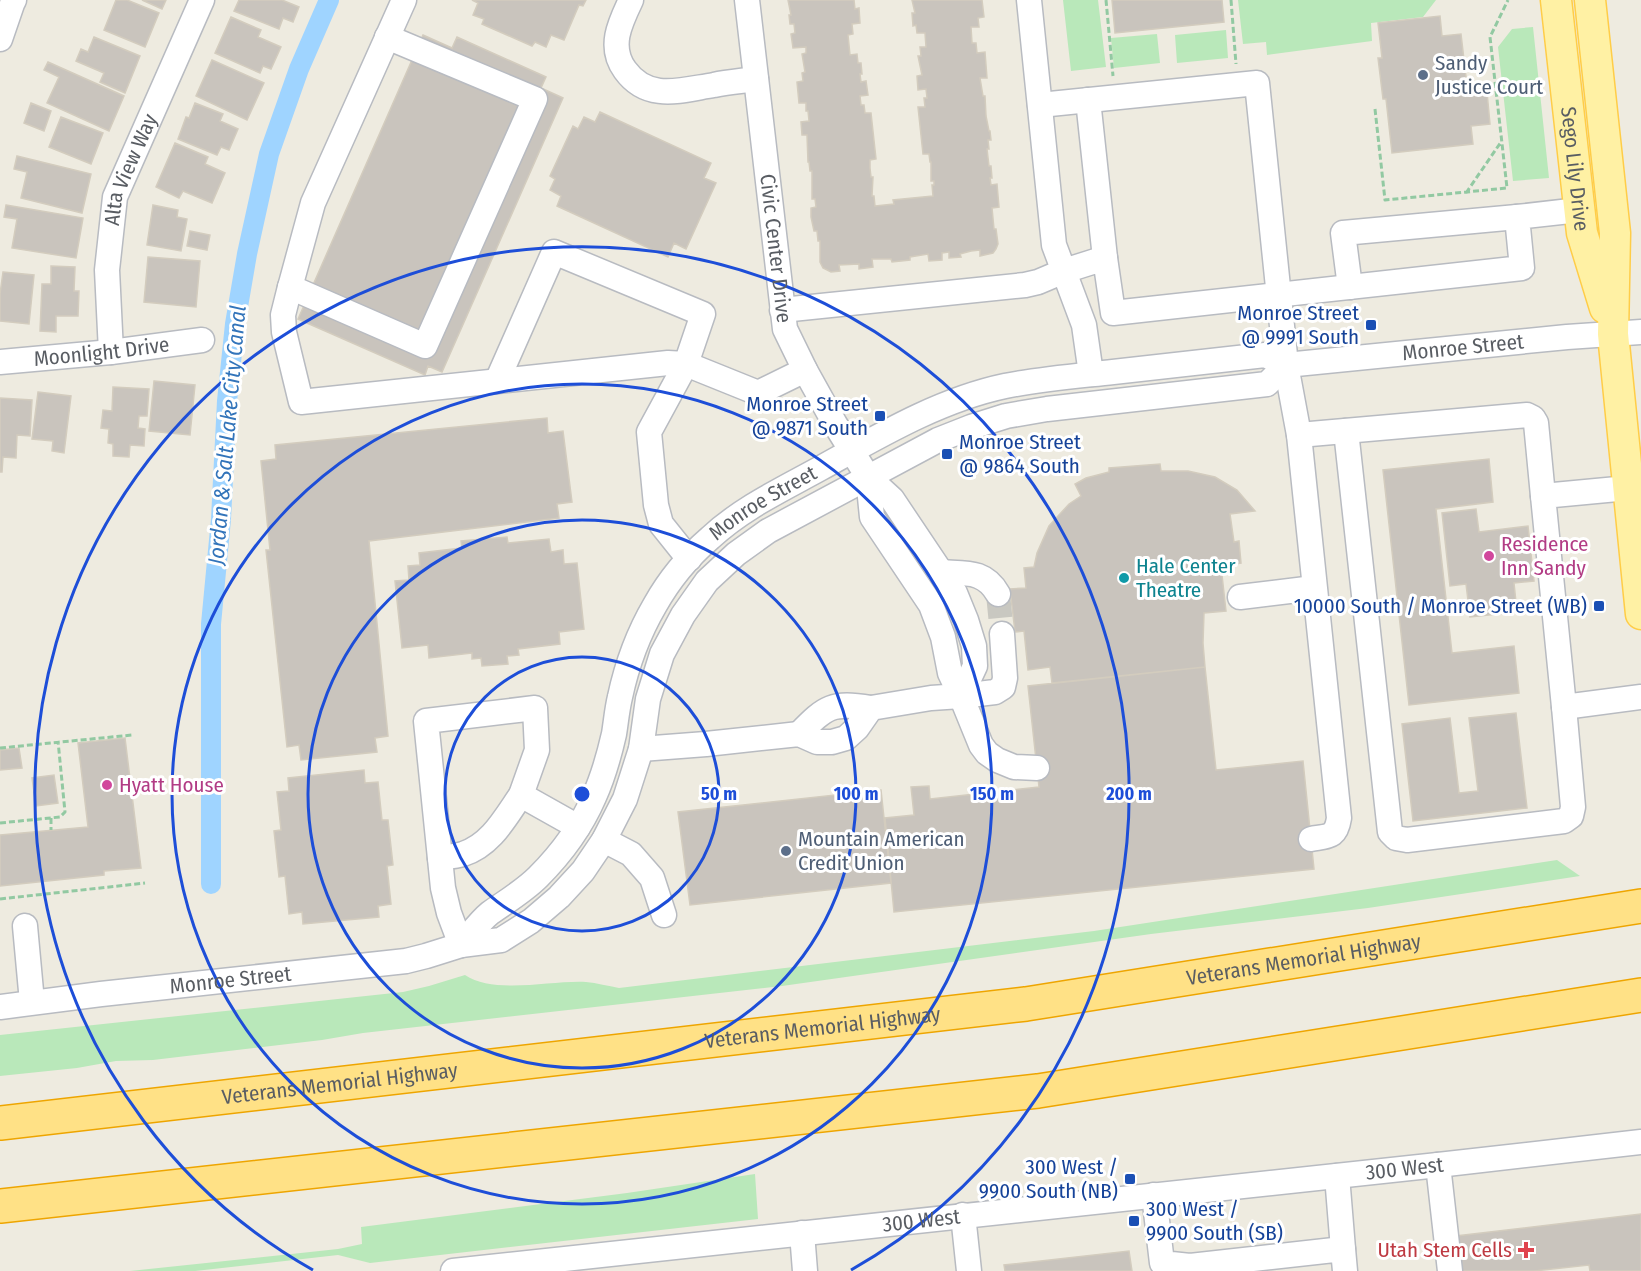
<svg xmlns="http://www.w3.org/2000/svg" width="1641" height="1271" viewBox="0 0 1641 1271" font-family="'Fira Sans Condensed',sans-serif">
<rect width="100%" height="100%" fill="#eeebe0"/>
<path fill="#b9e8ba" d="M 1063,0 L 1098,0 L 1106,67 L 1071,71 Z
M 1238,0 L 1436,0 L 1423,17 L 1371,23 L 1372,41 L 1267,55 L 1266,42 L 1243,44 Z
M 1533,27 L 1549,178 L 1513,181 L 1498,47 L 1512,29 Z
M 1226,30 L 1228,58 L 1177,63 L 1175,35 Z
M 1157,34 L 1160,63 L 1114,68 L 1111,38 Z
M 1557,860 L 1580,876 L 1368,908 L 1151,934 L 782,986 L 363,1033 L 322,1040 L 153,1060 L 116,1061 L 77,1068 L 0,1076 L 0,1035 L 403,992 L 429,986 L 465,975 C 495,995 552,980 586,982 C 597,983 608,986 619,988 L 1094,931 Z
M 755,1174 L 758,1219 L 370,1263 L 338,1255 L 195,1271 L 130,1271 L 338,1249 L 362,1244 L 361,1227 L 627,1193 Z"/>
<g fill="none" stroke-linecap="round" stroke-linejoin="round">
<path stroke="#9fd4ff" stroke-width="20" d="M 211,884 L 211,624 L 221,519 L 227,401 L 235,324 L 247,254 L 269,154 L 299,69 L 329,0"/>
</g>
<path fill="#c9c4bd" stroke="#d3ccbe" stroke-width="1.5" d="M 116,0 L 127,0 L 159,13 L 145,47 L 104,30 Z
M 142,0 L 166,0 L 162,9 Z
M 239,0 L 282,0 L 299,7 L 293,22 L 283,18 L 279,29 L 234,11 Z
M 472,0 L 586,0 L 583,6 L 579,5 L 564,40 L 551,35 L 546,47 L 535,42 L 532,46 L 482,24 L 484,19 L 473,15 L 478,3 Z
M 788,0 L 854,0 L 855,9 L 859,8 L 860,23 L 852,24 L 853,34 L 848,35 L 850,55 L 857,54 L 858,63 L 861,63 L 862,74 L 860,74 L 861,82 L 866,81 L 868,95 L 860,96 L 861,105 L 864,105 L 865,113 L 871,113 L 876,159 L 870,160 L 870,168 L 871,177 L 873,177 L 872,196 L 874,196 L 875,206 L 894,204 L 893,200 L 933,196 L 932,185 L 934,185 L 934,181 L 931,181 L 931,162 L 930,162 L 929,154 L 923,154 L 918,107 L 925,107 L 924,98 L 927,98 L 926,89 L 918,90 L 917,76 L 922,75 L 918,56 L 921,56 L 920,47 L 926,47 L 925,33 L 917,33 L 916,25 L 913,26 L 912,13 L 915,13 L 912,0 L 982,0 L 984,17 L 978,18 L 979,27 L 971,27 L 972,43 L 976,43 L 977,53 L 985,52 L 987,78 L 980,78 L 983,96 L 985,96 L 986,116 L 989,131 L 990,131 L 991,140 L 988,140 L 989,149 L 987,149 L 989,166 L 991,166 L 992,178 L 990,178 L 991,185 L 997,184 L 999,207 L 992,208 L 994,229 L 996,229 L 998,244 L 996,249 L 993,253 L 980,256 L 980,250 L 971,251 L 960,254 L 961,257 L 949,258 L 949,252 L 942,253 L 942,260 L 929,261 L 928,254 L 910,257 L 910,260 L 892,262 L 891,259 L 872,259 L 873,267 L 859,269 L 859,264 L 839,265 L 840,271 L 831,272 L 823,268 L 820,262 L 820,241 L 818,241 L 817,231 L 814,231 L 811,217 L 811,208 L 816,207 L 815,199 L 812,199 L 812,171 L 810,171 L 809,162 L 808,162 L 807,135 L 802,135 L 801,122 L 809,121 L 808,111 L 806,111 L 806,103 L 799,103 L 797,82 L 803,81 L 802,73 L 805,72 L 802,54 L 806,53 L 806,47 L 793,48 L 791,34 L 795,33 L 794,24 L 790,24 L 789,15 L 791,15 Z
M 1112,0 L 1222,0 L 1224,22 L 1115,33 Z
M 1440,16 L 1442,36 L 1461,34 L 1468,94 L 1487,92 L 1490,124 L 1471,126 L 1473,144 L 1392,153 L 1386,99 L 1383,99 L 1378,58 L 1382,58 L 1378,23 Z
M 231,17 L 261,30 L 258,37 L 281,47 L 271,69 L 263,66 L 260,73 L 215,53 Z
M 423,35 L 452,48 L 457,37 L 546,77 L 541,88 L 563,98 L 442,372 L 428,366 L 425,375 L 298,319 Z
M 94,37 L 140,56 L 125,93 L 100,82 L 104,73 L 76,61 L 81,49 L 88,52 Z
M 212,60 L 264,83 L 247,120 L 196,96 Z
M 48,62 L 124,96 L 109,131 L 47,103 L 59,77 L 44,70 Z
M 31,103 L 51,111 L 44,131 L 24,123 Z
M 195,103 L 223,114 L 220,121 L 238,129 L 229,150 L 221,147 L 217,155 L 178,139 L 186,117 L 189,118 Z
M 600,112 L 711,163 L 704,178 L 716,183 L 686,249 L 674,243 L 668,257 L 557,206 L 561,196 L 550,190 L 555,179 L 550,176 L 573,126 L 578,129 L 584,117 L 595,122 Z
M 61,117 L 103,133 L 91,164 L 49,147 Z
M 175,143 L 208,157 L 205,164 L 225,173 L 212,203 L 183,191 L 179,198 L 156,187 Z
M 17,156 L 91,174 L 82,213 L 21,198 L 27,172 L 14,169 Z
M 6,205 L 83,218 L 76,258 L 12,248 L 17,219 L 4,217 Z
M 153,205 L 178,210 L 177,217 L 187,219 L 181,251 L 147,245 Z
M 190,231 L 210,235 L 207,250 L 187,246 Z
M 148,257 L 200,261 L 196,307 L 144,302 Z
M 51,266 L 75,267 L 74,291 L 79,291 L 78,316 L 56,316 L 56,332 L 40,331 L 42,284 L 51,284 Z
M 3,272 L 34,275 L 29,324 L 0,321 L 0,294 Z
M 154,381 L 195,385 L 190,435 L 149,431 Z
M 113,387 L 149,389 L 147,416 L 139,416 L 138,428 L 145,429 L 144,446 L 130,445 L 129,457 L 113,456 L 113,444 L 108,443 L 109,429 L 101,428 L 103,410 L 112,411 Z
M 38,392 L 71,396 L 64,453 L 52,451 L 53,441 L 32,439 Z
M 0,398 L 32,400 L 30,436 L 17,435 L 16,458 L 3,457 L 2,472 L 0,472 Z
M 547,418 L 548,433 L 563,431 L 572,502 L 557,504 L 559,518 L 369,541 L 388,736 L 375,738 L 377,752 L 301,760 L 299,745 L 287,747 L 266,550 L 270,550 L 261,461 L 276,459 L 275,445 Z
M 1489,459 L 1493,502 L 1436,509 L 1452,653 L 1514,646 L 1519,693 L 1409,705 L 1383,470 Z
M 1160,464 L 1161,471 L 1188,471 L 1215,477 L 1237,490 L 1255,511 L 1230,514 L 1234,542 L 1239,541 L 1241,563 L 1221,566 L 1226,611 L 1204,613 L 1203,643 L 1205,667 L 1052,683 L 1050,667 L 1028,670 L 1024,631 L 1015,632 L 1010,589 L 1026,588 L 1024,568 L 1034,567 L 1037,553 L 1049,526 L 1069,504 L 1081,496 L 1075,484 L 1086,478 L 1109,472 L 1109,468 Z
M 1476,509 L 1479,532 L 1528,526 L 1534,581 L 1514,583 L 1517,612 L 1470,617 L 1466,584 L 1450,586 L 1442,513 Z
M 507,537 L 508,543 L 549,539 L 551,552 L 563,550 L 564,564 L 577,563 L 584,629 L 559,632 L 560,644 L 518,649 L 519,655 L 507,656 L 508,664 L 482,666 L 481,658 L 472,659 L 472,653 L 429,658 L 428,645 L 402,648 L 395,581 L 409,580 L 408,566 L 420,565 L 419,553 L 462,548 L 461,541 Z
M 1205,667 L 1216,770 L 1303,761 L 1314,869 L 894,912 L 885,818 L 914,815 L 911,787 L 929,786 L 930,799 L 1039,787 L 1028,686 Z
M 1516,713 L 1527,808 L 1413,821 L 1402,724 L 1450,718 L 1459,793 L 1478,791 L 1469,718 Z
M 125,738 L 141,868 L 104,871 L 104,875 L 0,886 L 0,835 L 88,827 L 78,743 Z
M 19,748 L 22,768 L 0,770 L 0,750 Z
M 364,770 L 365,783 L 378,782 L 382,820 L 388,820 L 393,865 L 387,866 L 391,904 L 378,906 L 379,917 L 303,924 L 302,912 L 289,914 L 285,876 L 279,877 L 274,831 L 281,830 L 277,792 L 289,791 L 288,778 Z
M 54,775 L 58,803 L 36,806 L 32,778 Z
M 881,790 L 891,883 L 690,905 L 678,812 Z
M 1641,1214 L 1641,1271 L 1590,1271 L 1589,1265 L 1534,1271 L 1460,1271 L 1456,1236 Z
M 1129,1251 L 1132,1271 L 1005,1271 L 1004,1265 Z"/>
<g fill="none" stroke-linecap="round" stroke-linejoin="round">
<path stroke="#c9c8c1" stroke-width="24" stroke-dasharray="24 12" stroke-linecap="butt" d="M 998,594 L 1002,634"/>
<defs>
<g id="minor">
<path d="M 404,0 L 313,203 L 289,291 L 283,315 L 284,332 L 301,402 L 668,363 L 686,364 L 758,393 L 805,370"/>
<path d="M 631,0 C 620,23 608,47 625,70 C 648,102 681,90 714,85 C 728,82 742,81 756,79"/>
<path id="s1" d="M 747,0 L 785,329 L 805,370 L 835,424 L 868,477 L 892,499 L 955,593 L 966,620 L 974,646 L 975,666 L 961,696"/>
<path d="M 1029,0 L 1054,245 L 1084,325 L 1091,374"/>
<path d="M 0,39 L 12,4 L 14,0"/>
<path d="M 1088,100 L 1105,258"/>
<path d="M 1040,105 L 1257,83 L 1286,365 L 1299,435 L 1339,818 C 1336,838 1328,836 1311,839"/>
<path d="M 290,287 L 425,346 L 535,99 L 387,37"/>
<path d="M 1350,287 L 1343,233 L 1517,217"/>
<path d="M 782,310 L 1025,285 L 1038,282 L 1064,271 L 1105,258 L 1113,313 L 1522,268 L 1517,217 L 1579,210"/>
<path id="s2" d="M 111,352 L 107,270 L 115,197 L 202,0"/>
<path id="s3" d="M 0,362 L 111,352 L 202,340"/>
<path d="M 497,381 L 554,252 L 703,314 L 686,364 L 649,432 L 656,505 L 661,524 L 689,559"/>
<path d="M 1346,431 L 1390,832 L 1396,838 L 1407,840 L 1564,821 L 1571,816 L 1573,807 L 1564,707"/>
<path d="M 1299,435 L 1527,415 L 1533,418 L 1536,423 L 1543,496"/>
<path d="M 868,477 L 872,517 L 931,605 L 943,637 L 950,673 L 961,696 L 981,745 L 987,753 L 997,760 L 1014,767 L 1037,768"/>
<path d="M 1628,488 L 1543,496 L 1564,707 L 1641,697"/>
<path d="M 939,572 C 964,574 984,569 998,594"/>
<path d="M 1240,597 L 1314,588"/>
<path d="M 799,734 C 826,706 832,702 871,708"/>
<path d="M 641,749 L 706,744 L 799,734 L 817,742 L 832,742 L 846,738 L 857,728 L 871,708 L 931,698 L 961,696 L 995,692 L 1003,687 L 1005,678 L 1002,634"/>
<path d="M 604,840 L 631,854 L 652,878 L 664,915"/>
<path d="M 440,858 C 447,857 456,856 463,854 C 491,845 505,818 521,795"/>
<path d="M 25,926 L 32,1002"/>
<path id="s4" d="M 461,945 C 470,935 479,922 490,913 C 507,901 524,891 538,877 C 561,854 581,827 594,797 C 603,777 609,756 614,734 C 616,722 617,709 620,697 C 627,664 638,634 655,605 C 669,580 688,557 710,538 C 742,508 783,489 821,468 C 879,436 939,400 1005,386 C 1040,379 1077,376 1113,372 C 1164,366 1215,361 1265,355 L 1286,365 L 1567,337 L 1641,332"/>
<path d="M 461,945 L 449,913 L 443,888 L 426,721 L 535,708 L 537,750 L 521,795 L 578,827"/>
<path id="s5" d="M 0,1007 L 101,994 L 406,961 L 426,956 L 461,945 L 501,940 L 531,921 L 559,897 L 583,871 L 604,840 L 625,799 L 641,749 L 648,699 L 662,654 L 683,615 L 707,581 L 736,554 L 768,531 L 938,440 L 971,427 L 1006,416 L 1047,409 L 1267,384 L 1286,365"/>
<path d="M 1438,1165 L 1450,1271"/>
<path d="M 1337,1176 L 1343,1249"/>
<path d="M 1154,1195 L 1162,1263 L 1190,1266 L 1343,1249 L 1345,1271"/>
<path d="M 963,1215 L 969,1271"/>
<path d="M 802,1233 L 805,1271"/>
<path id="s6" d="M 453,1271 L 1438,1165 L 1641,1142"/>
</g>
<g id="major">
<path id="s7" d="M 1556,0 L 1582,233 L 1605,308"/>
<path d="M 1590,0 L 1615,233 L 1613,334 L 1641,614"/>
</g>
<g id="highway">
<path id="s8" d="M 0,1123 L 1026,1004 L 1641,906"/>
<path d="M 0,1206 L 1038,1091 L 1641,995"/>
</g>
</defs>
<use href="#minor" stroke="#b8bbc1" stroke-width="27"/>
<use href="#major" stroke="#ffcd48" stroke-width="33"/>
<use href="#highway" stroke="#eea500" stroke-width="36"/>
<path stroke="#92c9a2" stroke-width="3" stroke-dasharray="6 3" stroke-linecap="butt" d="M 1106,0 L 1113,76
M 1231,0 L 1236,64
M 1375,109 L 1385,200 L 1507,188 L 1490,37 L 1508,0
M 1466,193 L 1501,142
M 0,748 L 132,735
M 51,818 L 51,830
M 0,823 L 60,817 L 65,812 L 58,741
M 0,899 L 145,883"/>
<use href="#minor" stroke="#fff" stroke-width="24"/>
<use href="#major" stroke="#fff1a4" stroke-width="30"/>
<use href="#highway" stroke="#ffe186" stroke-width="33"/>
</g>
<g fill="none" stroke="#1d4ed8" stroke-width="3">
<circle cx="582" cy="794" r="137"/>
<circle cx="582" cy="794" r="274"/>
<circle cx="582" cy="794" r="410"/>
<path d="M313 1270A547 547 0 1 1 851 1270"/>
</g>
<g fill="#5c6f8a" stroke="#fff" stroke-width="2">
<circle cx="1423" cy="75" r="6"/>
<circle cx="786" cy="851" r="6"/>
</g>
<g fill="#1a4fb4" stroke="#fff" stroke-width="2">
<rect x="1365" y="319" width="12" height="12" rx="3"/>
<rect x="874" y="410" width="12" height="12" rx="3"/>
<rect x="941" y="448" width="12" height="12" rx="3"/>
<rect x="1593" y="600" width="12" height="12" rx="3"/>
<rect x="1124" y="1173" width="12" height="12" rx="3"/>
<rect x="1128" y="1215" width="12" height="12" rx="3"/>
</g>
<g fill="#d1479c" stroke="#fff" stroke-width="2">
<circle cx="1489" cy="556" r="6"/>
<circle cx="107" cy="785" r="6"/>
</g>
<circle fill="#0f9aa8" stroke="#fff" stroke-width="2" cx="1124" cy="578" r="6"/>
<path fill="#e0444e" stroke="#fff" stroke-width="2" d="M1523 1241h6v6h6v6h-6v6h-6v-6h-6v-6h6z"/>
<g text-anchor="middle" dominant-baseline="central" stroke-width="6" stroke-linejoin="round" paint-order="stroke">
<g font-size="21" fill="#4e5e75" stroke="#fff" text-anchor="start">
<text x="1435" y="63">Sandy<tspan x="1435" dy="24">Justice Court</tspan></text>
<text x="798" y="839">Mountain American<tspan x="798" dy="24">Credit Union</tspan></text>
</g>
<g font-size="21" fill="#595d63" stroke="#fff">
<text stroke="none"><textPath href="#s7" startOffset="170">Sego Lily Drive</textPath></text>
<text stroke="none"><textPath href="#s2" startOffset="186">Alta View Way</textPath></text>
<text stroke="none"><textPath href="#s1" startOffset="250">Civic Center Drive</textPath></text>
<text stroke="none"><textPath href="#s4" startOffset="1288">Monroe Street</textPath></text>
<text stroke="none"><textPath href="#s3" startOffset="102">Moonlight Drive</textPath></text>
<text stroke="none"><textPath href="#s4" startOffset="555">Monroe Street</textPath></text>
<text stroke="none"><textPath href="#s8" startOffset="1314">Veterans Memorial Highway</textPath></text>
<text stroke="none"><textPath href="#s5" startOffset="232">Monroe Street</textPath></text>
<text stroke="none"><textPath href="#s8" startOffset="828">Veterans Memorial Highway</textPath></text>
<text stroke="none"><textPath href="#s8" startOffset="342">Veterans Memorial Highway</textPath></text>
<text stroke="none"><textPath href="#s6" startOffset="957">300 West</textPath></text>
<text stroke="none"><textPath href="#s6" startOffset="471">300 West</textPath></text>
</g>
<g font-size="21" fill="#164399" stroke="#fff" text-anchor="end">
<text x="1359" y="313">Monroe Street<tspan x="1359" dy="24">@ 9991 South</tspan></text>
<text x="868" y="404">Monroe Street<tspan x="868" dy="24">@ 9871 South</tspan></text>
<text x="959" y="442" text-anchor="start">Monroe Street<tspan x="959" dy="24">@ 9864 South</tspan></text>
<text x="1587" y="606">10000 South / Monroe Street (WB)</text>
<text x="1118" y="1167">300 West /<tspan x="1118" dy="24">9900 South (NB)</tspan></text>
<text x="1146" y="1209" text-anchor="start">300 West /<tspan x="1146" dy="24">9900 South (SB)</tspan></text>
</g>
<g font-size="21" fill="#b23c85" stroke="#fff" text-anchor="start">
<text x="1501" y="544">Residence<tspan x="1501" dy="24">Inn Sandy</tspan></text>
<text x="119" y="785">Hyatt House</text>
</g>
<g font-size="21" fill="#0d838f" stroke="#fff" text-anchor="start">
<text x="1136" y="566">Hale Center<tspan x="1136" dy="24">Theatre</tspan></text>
</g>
<g font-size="21" fill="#be3a42" stroke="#fff" text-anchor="end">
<text x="1512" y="1250">Utah Stem Cells</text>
</g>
<g font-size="22" font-style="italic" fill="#3274ba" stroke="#fff">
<text transform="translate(227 435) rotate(-85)">Jordan &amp; Salt Lake City Canal</text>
</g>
</g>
<circle cx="582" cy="794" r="9" fill="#1d4ed8" stroke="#fff" stroke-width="3"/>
<g font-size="18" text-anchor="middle" font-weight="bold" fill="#1d4ed8" stroke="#fff" stroke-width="6" stroke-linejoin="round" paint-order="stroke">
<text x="719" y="800">50 m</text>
<text x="856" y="800">100 m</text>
<text x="992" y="800">150 m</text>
<text x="1129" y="800">200 m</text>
</g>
</svg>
